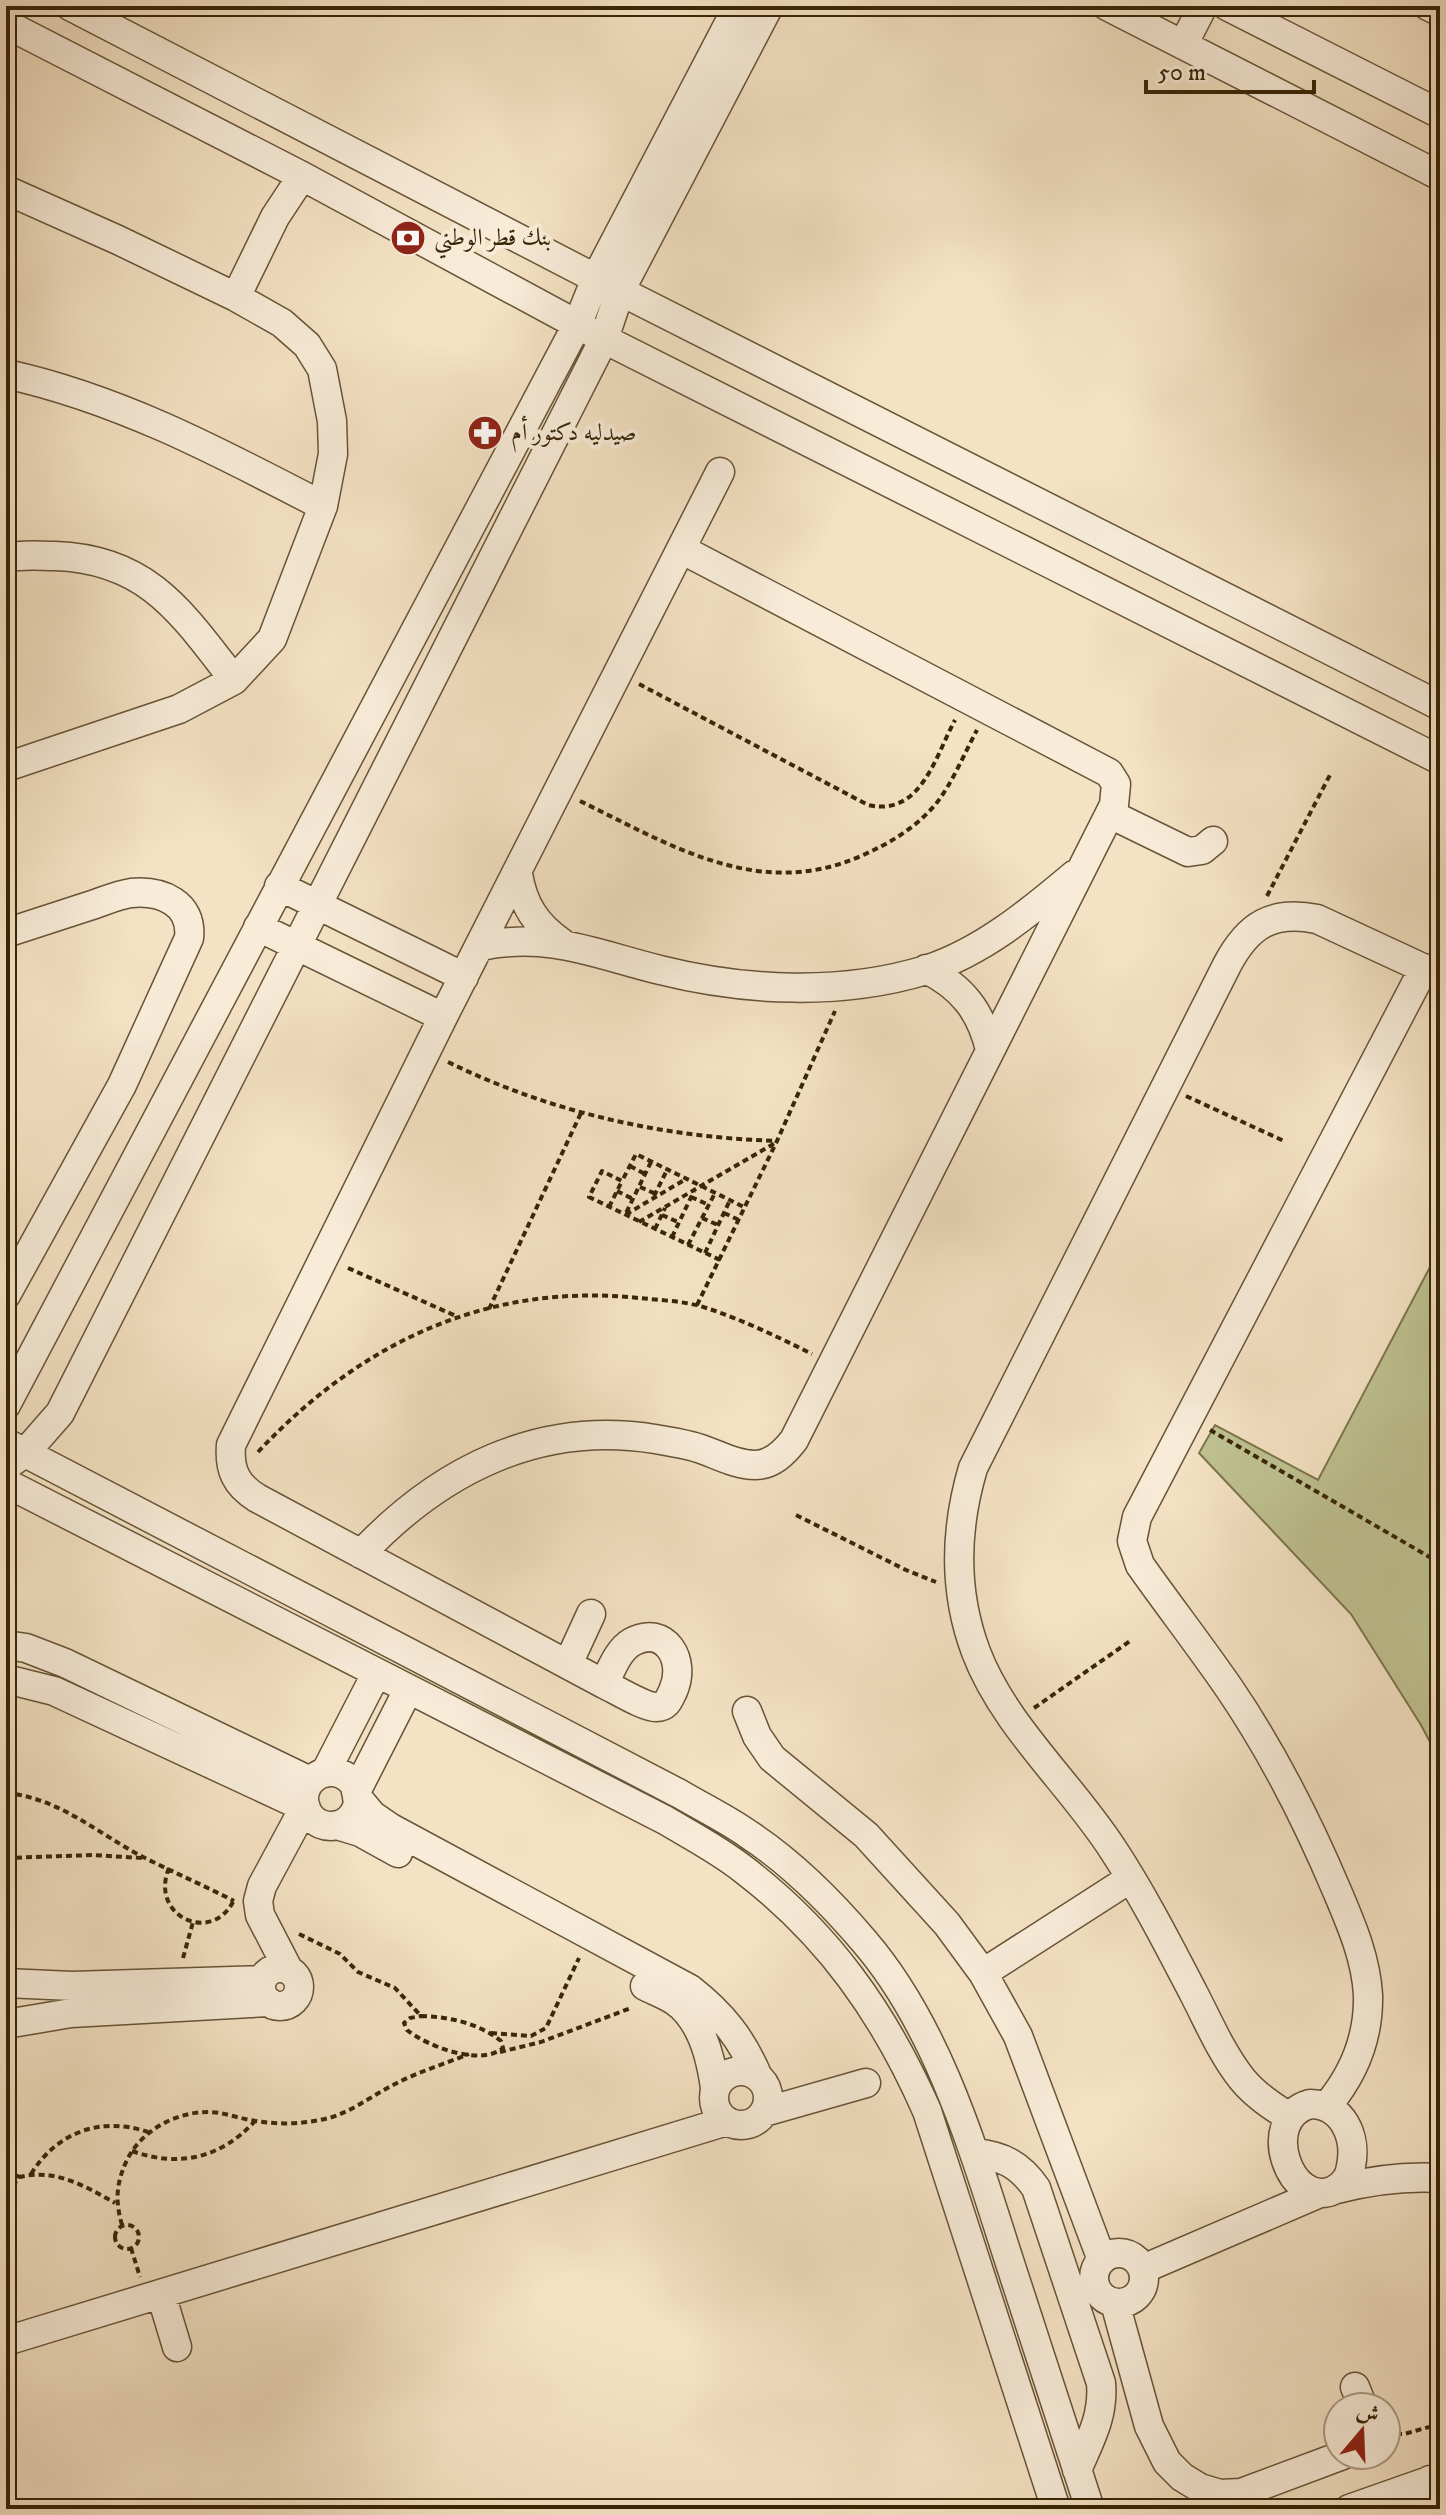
<svg xmlns="http://www.w3.org/2000/svg" width="1446" height="2515" viewBox="0 0 1446 2515" font-family="'IM FELL DW Pica',Amiri,serif">
<rect width="100%" height="100%" fill="#f4e2c4"/>
<filter id="stains"><feTurbulence type="fractalNoise" baseFrequency=".0025" numOctaves="4"/><feColorMatrix values="0 0 0 0 .2 0 0 0 0 .09 0 0 0 0 .02 0 0 0 .5 -.17"/></filter>
<radialGradient id="worn" r=".72"><stop offset=".6" stop-color="#630" stop-opacity="0"/><stop offset="1" stop-color="#630" stop-opacity=".3"/></radialGradient>
<path fill="#bfc291" stroke="#7c744c" stroke-width="2" d="M 1440,1248 L 1440,1761 L 1421,1725 L 1351,1614 L 1199,1453 L 1215,1425 L 1318,1480 Z"/>
<g fill="none" stroke-linecap="round" stroke-linejoin="round">
<defs>
<path id="minor" d="M 70,6 L 620,291 L 1440,706
M 1107,6 L 1440,176
M 1227,6 L 1440,114
M 1428,6 L 1440,12
M 6,24 L 302,176 L 604,339 L 1440,760
M 1183,45 L 1203,6
M 6,190 L 118,240 L 236,297 L 282,323 L 307,345 L 322,369 L 332,421 L 333,454 L 323,506 L 272,639 L 234,680
M 236,297 L 275,217 L 302,176
M 6,374 C 120,399 221,453 323,506
M 6,558 C 22,554 39,556 55,556 C 148,559 182,613 234,680 L 179,709 L 6,767
M 1110,814 L 1188,852 L 1202,850 L 1213,841
M 518,874 C 523,905 536,925 562,943
M 279,886 L 464,977
M 258,927 L 443,1017
M 6,933 C 34,924 61,915 89,906 C 102,902 117,895 131,893 C 161,890 193,903 189,938 L 122,1085 L 6,1295
M 481,946 C 550,932 595,954 660,970 C 744,991 841,996 926,970 C 982,952 1030,912 1074,875
M 926,969 C 962,987 981,1011 990,1050
M 6,1405 L 578,323 L 597,276 L 738,6
M 10,1445 L 680,1794 C 702,1807 727,1819 748,1834 C 792,1863 830,1901 864,1941 C 938,2027 973,2148 1007,2254 C 1035,2339 1062,2424 1090,2509
M 6,1466 L 25,1453 L 60,1413 L 604,339 L 620,291 L 769,6
M 6,1483 L 665,1820 C 692,1836 719,1850 743,1869 C 828,1934 884,2013 927,2111 L 1056,2509
M 361,1554 C 439,1471 538,1420 655,1439 C 667,1441 679,1443 691,1446 C 712,1451 733,1465 755,1465 C 772,1465 784,1453 794,1440 L 1114,805 L 1116,784 L 1109,773 L 681,549
M 6,1645 L 26,1648 L 65,1663 L 310,1781
M 568,1664 L 591,1614
M 6,1679 L 54,1691 L 306,1808
M 604,1684 C 611,1670 618,1650 632,1642 C 665,1624 687,1660 673,1691 C 669,1699 667,1707 656,1707 C 644,1707 617,1690 604,1684 L 257,1498 C 236,1485 229,1470 231,1445 L 443,1017 L 720,472
M 747,1711 L 757,1736 L 772,1758 L 866,1835 L 947,1924 L 983,1973 L 1018,2036 L 1102,2260
M304 1799a27 27 0 1 1 54 0a27 27 0 1 1-54 0Z
M 325,1773 L 376,1674
M 356,1792 L 408,1690
M 357,1797 L 372,1815 L 391,1828 L 690,1989 C 722,2014 742,2039 758,2077
M 337,1825 L 360,1832 L 398,1853
M261 1987a19 19 0 1 1 38 0a19 19 0 1 1-38 0Z
M 288,1969 L 260,1915 L 258,1901 L 262,1886 L 297,1821 L 310,1816
M 983,1973 L 1131,1878
M 6,1983 L 72,1986 L 262,1980
M 645,1986 C 655,1991 666,1995 675,2001 C 702,2020 711,2058 715,2088
M 6,2024 L 71,2013 L 269,2002
M714 2098a27 27 0 1 1 54 0a27 27 0 1 1-54 0Z
M 1310,2104 C 1343,2104 1357,2137 1351,2166 C 1350,2176 1344,2185 1334,2190 C 1291,2211 1257,2119 1310,2104 Z
M 1327,2106 C 1354,2074 1369,2037 1368,1995 C 1366,1958 1351,1924 1337,1891 C 1307,1820 1272,1751 1229,1688 C 1200,1646 1169,1606 1140,1565 L 1132,1541 L 1137,1517 L 1424,968
M 764,2112 L 866,2083
M 1289,2117 C 1272,2106 1255,2095 1242,2079 C 1222,2054 1209,2023 1194,1994 C 1169,1946 1144,1897 1114,1851 C 1072,1785 1004,1726 976,1652 C 953,1591 955,1529 973,1468 L 1227,965 C 1248,925 1272,910 1317,919 L 1440,976
M 975,2153 C 1003,2156 1020,2165 1036,2188 L 1101,2383 C 1104,2416 1090,2440 1077,2470
M 1337,2189 C 1372,2180 1404,2176 1440,2178
M1094 2278a25 25 0 1 1 50 0a25 25 0 1 1-50 0Z
M 1143,2269 L 1320,2193
M 161,2294 L 177,2347
M 1115,2303 L 1149,2426 L 1167,2462 L 1182,2477 L 1200,2488 L 1220,2494 L 1241,2493 L 1343,2455
M 6,2341 L 727,2121
M 1355,2387 L 1363,2407
M 1430,2480 L 1440,2507
M 1349,2509 L 1440,2477"/>
</defs>
<use href="#minor" stroke="#675436" stroke-width="31"/>
<path stroke="#382507" stroke-width="4" stroke-dasharray="6 4" stroke-linecap="butt" d="M 639,684 L 868,805 C 921,817 935,757 955,720
M 580,801 C 670,845 759,901 861,856 C 890,843 914,829 935,805 C 952,784 964,754 977,730
M 1267,896 L 1331,773
M 448,1062 C 552,1113 662,1137 777,1141
M 1186,1096 L 1284,1141
M 651,1162 L 625,1215 L 686,1179
M 630,1166 L 645,1174
M 640,1187 L 656,1194
M 617,1191 L 633,1199
M 654,1196 L 667,1170
M 691,1197 L 709,1205
M 609,1207 L 622,1181
M 724,1213 L 739,1220
M 662,1215 L 678,1222
M 702,1218 L 718,1225
M 639,1222 L 775,1143
M 655,1229 L 665,1208
M 672,1237 L 694,1191
M 688,1245 L 715,1193
M 705,1253 L 730,1200
M 720,1260 L 589,1197 L 602,1171 L 622,1181 L 636,1154 L 744,1207
M 348,1268 L 456,1316
M 697,1305 L 777,1141 L 835,1011
M 489,1309 L 581,1113
M 1210,1430 L 1440,1563
M 258,1452 C 360,1343 487,1282 639,1298 C 659,1300 681,1301 700,1306 C 739,1318 776,1336 812,1354
M 796,1515 L 906,1570 L 936,1582
M 1034,1708 L 1130,1641
M 6,1793 C 60,1798 98,1834 145,1858 C 175,1873 205,1886 234,1901
M 6,1858 L 93,1855 L 142,1858
M 169,1868 C 149,1915 210,1945 233,1902
M 299,1934 L 340,1954 L 358,1972 L 395,1988 L 421,2016
M 183,1958 L 193,1922
M 421,2016 C 450,2017 478,2023 501,2041 L 503,2048 C 480,2067 427,2046 407,2030 L 404,2023 L 410,2018 Z
M 491,2033 L 531,2036 L 546,2028 L 579,1958
M 500,2052 L 541,2042 L 631,2008
M 132,2151 C 179,2168 221,2158 255,2121
M 6,2172 L 20,2177
M 31,2174 C 57,2132 101,2116 148,2132
M 6,2193 L 20,2177 C 55,2168 87,2187 115,2203
M115 2237a12 12 0 1 1 24 0a12 12 0 1 1-24 0Z
M 122,2225 C 115,2201 116,2183 127,2160 C 141,2131 175,2112 208,2112 C 224,2112 240,2119 256,2121 C 280,2125 305,2124 329,2118 C 353,2111 373,2095 395,2084 C 418,2072 444,2064 469,2054
M 131,2248 L 140,2277
M 1386,2434 L 1404,2434 L 1440,2424"/>
<use href="#minor" stroke="#f8ecd9" stroke-width="28"/>
</g>
<defs>
<symbol id="bank-disc" viewBox="-11 -11 22 22"><circle r="9.5" fill="#8f2418" stroke="#f8ecd9"/><path d="M-6-4H6V4H-6ZM0-2.3a2.3 2.3 0 1 0 0 4.6a2.3 2.3 0 1 0 0-4.6Z" fill="#fff"/></symbol>
<symbol id="pharmacy-disc" viewBox="-11 -11 22 22"><circle r="9.5" fill="#8f2418" stroke="#f8ecd9"/><path d="M-2-6h4v4h4v4h-4v4h-4v-4h-4v-4h4Z" fill="#fff"/></symbol>
</defs>
<g fill-rule="evenodd">
<use href="#bank-disc" x="388" y="218" width="40" height="40"/>
<use href="#pharmacy-disc" x="465" y="413" width="40" height="40"/>
</g>
<g text-anchor="middle" dominant-baseline="central" stroke-width="8" stroke-linejoin="round" paint-order="stroke">
<g font-size="24" fill="#382507" stroke="#f8ecd9" text-anchor="start">
<text x="434" y="238">بنك قطر الوطني</text>
<text x="511" y="433">صيدليه دكتور أم</text>
</g>
</g>
<rect width="1446" height="2515" fill="none" stroke="#f4e2c4" stroke-width="32"/>
<rect x="8" y="8" width="1430" height="2499" fill="none" stroke="#382507" stroke-width="4"/>
<rect x="16" y="16" width="1414" height="2483" fill="none" stroke="#382507" stroke-width="2"/>
<g transform="translate(1362 2431) rotate(19)"><circle r="38" fill="#f8ecd9" stroke="#ab9c85" stroke-width="2"/>
<path d="M0-6L14 30L0 20L-14 30Z" fill="#8f2418"/>
<text y="-12" font-size="22" font-weight="bold" text-anchor="middle" fill="#382507">ش</text>
</g>
<path d="M1146 80v12h168v-12" fill="none" stroke="#382507" stroke-width="4"/>
<text x="1158" y="80" font-size="24" fill="#382507" stroke="#f8ecd9" stroke-width="6" paint-order="stroke">50 m</text>
<rect width="100%" height="100%" filter="url(#stains)"/>
<rect width="100%" height="100%" fill="url(#worn)"/>
</svg>
